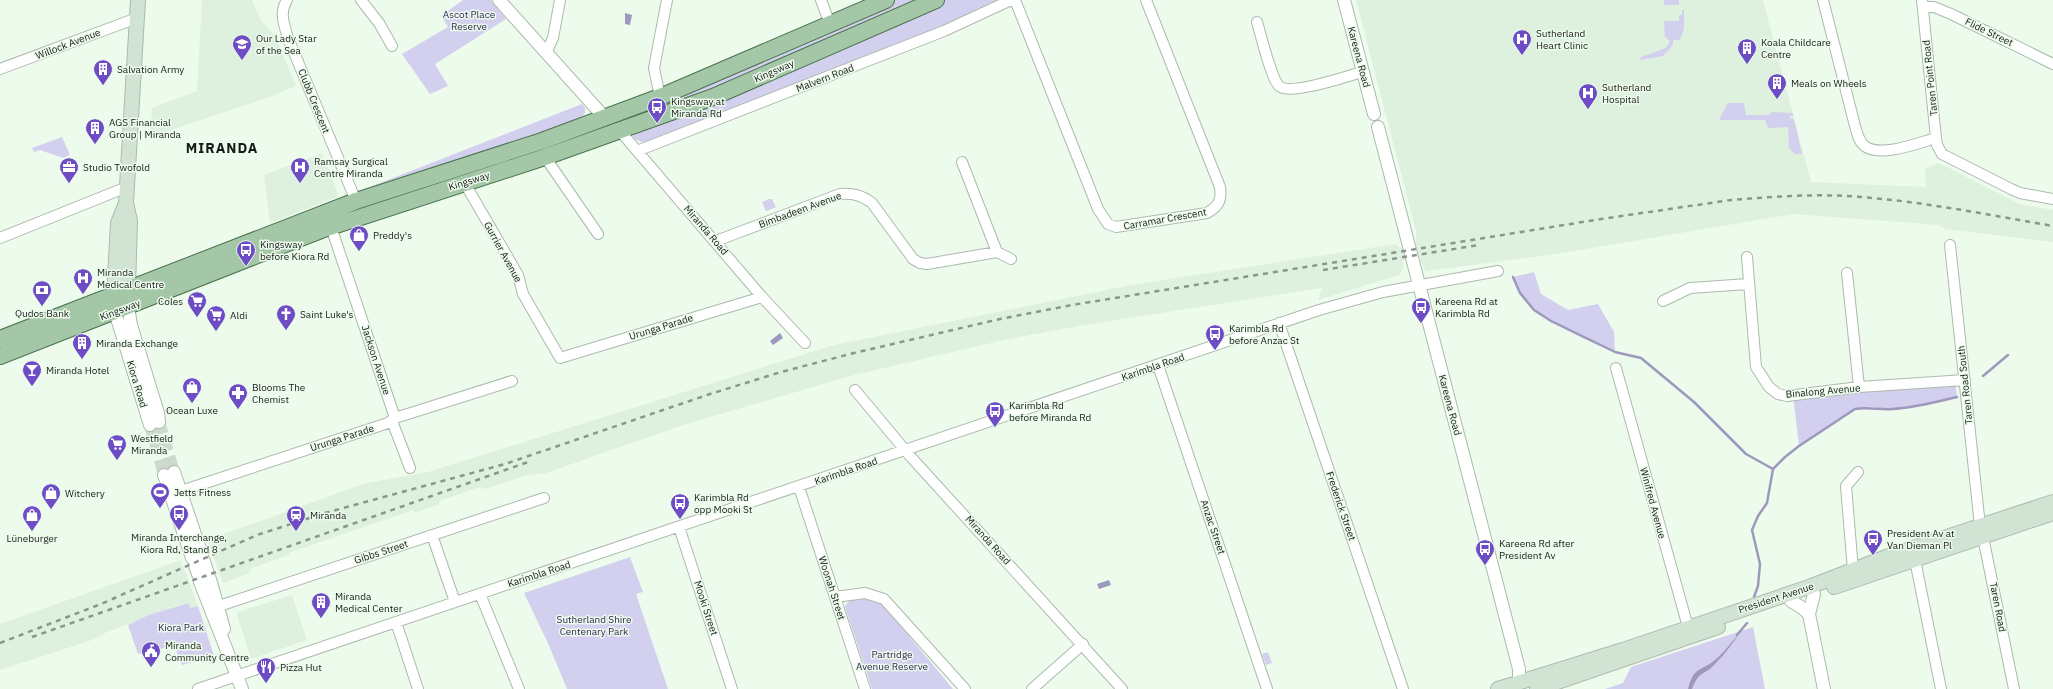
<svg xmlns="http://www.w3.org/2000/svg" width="2053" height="689" viewBox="0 0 2053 689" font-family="'IBM Plex Sans',sans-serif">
<rect width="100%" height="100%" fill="#edfbed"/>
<path fill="#ddf1de" d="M 202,0 L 252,0 L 261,21 L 275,35 L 296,86 L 264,99 L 150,137 L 152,108 L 197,91 Z
M 1356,0 L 1763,0 L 1811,182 L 1926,187 L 1925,169 L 1939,163 L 2020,204 L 2053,210 L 2053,242 L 1945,229 L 1939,225 L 1794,214 L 1550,255 L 1426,271 L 1419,257 L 1403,260 L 1403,268 L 1399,275 L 1318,300 L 1322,288 L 1078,326 L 1004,340 L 854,375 L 683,425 L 546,473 L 527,475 L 486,489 L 480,487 L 439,501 L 440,504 L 415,513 L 413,510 L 289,553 L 289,555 L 252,568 L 247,574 L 223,583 L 207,540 L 366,483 L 428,472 L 834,345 L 1131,285 L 1396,244 L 1400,248 L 1416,245 L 1416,231 Z
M 322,153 L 338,194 L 337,197 L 270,223 L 264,175 Z
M 181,560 L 198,606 L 190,609 L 188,603 L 178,605 L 105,633 L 92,640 L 0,670 L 0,624 Z
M 292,595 L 307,640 L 251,659 L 237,615 L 238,612 Z"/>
<path fill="#d3cfee" d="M 463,0 L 491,0 L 506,19 L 435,64 L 448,86 L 430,94 L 402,54 L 448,27 L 441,16 Z
M 886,0 L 1011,0 L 651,146 L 635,139 L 633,136 L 636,132 L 685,100 L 680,88 Z
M 1664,0 L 1679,0 L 1679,5 L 1664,5 Z
M 1682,10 L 1684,10 L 1684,29 L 1680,40 L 1673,40 L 1673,45 L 1663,56 L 1639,60 L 1641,57 L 1666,48 L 1670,41 L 1665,37 L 1664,21 L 1679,21 L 1679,15 L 1682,15 Z
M 1728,103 L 1744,103 L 1746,115 L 1769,115 L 1771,112 L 1793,113 L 1793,116 L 1790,116 L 1790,118 L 1794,119 L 1802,154 L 1795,154 L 1789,148 L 1788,127 L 1768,128 L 1765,120 L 1719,120 Z
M 582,104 L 585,108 L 585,113 L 580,119 L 385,185 L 362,190 Z
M 62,137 L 70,155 L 63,158 L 40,150 L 34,152 L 32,148 Z
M 769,199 L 772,199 L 776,207 L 766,211 L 762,202 Z
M 1534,272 L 1541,294 L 1568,310 L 1598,304 L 1614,332 L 1615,351 C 1596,346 1550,323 1535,310 C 1524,302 1519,289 1513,277 Z
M 1955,381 L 1957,397 L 1915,407 L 1891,409 L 1867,407 L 1855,409 L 1799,446 L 1793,395 Z
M 630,557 L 643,592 L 636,594 L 668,689 L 567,689 L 548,643 L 524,593 Z
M 864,597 L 883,605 L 953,689 L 872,689 L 845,607 L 849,600 Z
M 188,603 L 190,608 L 198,606 L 214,656 L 182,665 L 174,646 L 138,654 L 128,625 L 149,615 Z
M 1753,627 L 1765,689 L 1605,689 L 1623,683 L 1631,667 Z
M 1268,652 L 1272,663 L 1266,665 L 1262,654 Z"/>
<path fill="#9e99bc" d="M 625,13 L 632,15 L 630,25 L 625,24 Z
M 780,333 L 783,338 L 773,345 L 770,341 Z
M 1109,580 L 1111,585 L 1099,589 L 1097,584 Z
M 1739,634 C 1732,644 1724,655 1715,664 C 1703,677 1700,669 1692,689 L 1688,689 C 1694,666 1699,673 1715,660 C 1724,653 1731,642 1739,634 Z"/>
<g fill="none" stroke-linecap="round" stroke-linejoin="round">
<path stroke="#9e99bc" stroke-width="2.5" d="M 1513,277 L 1520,293 L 1534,310 L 1551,321 L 1615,352 L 1641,358 L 1694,402 L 1746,454 L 1773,469
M 1983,376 L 2008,355
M 1754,597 L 1758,586 L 1760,564 L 1752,530 L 1758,516 L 1767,503 L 1773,469 L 1785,457 L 1799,446 L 1855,409 C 1868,407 1880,410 1892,409 C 1914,408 1936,402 1957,397
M 1737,635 L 1747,623"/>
<path stroke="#cdd9cd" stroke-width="12" stroke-dasharray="12 6" stroke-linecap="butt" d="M 159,422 L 174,472
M 150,425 L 164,475"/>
<defs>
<path id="minor" d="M 287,0 C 279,13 284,24 288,38 L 356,201
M 361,0 L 379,23 L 392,46
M 821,0 L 830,24
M 1015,0 L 1098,209 L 1108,224 L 1116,227 L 1207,213 C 1219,206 1222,200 1220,187 L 1146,0
M 1823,0 L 1855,126 C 1857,133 1859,143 1866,147 C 1883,157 1918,143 1936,138
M 1922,0 L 1936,138 L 1937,145 L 1942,154 L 2011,189 L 2020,193 L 2053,199
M 1923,7 L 1934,7 L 1951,14 L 2053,64
M 1257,22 C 1261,35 1271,78 1279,86 C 1290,96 1347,76 1362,72
M 547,51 L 553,38 L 560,0
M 0,69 L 137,18
M 660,97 L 654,68 L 667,0
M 620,131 L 762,297 L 805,343
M 637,151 L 944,31 L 1011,0
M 545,157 L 598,234
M 962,162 L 997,252 L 1011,259
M 464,182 L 518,275 L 523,294 L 560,358 L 762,297
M 331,227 L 395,418
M 0,238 L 127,187
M 716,241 L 840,194 C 853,193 861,195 872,203 L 913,259 L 920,263 L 927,264 L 997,252
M 1950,245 L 1980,526
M 1747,257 L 1756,367 L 1769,387 L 1778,394 L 1787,396 L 1859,387 L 1965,380
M 1847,273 L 1859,387
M 1663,301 L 1690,288 L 1748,284
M 1279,323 L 1403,689
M 1158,365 L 1267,689
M 1616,368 L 1688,627
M 855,390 L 910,456 L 1122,689
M 392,421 L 410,468
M 799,487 L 865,689
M 175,493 L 388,423 L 395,418 L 512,381
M 679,527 L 732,689
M 432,535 L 455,602
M 1983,537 L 2014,689
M 1915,560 L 1941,689
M 1853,570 L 1846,486 L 1858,472
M 480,594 L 519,689
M 835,597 L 865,593 L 884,599 L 965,689
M 219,606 L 544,498
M 396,622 L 418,689
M 198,689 L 1319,310 L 1383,292 L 1498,271
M 1032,689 L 1083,644"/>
<path id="tertiary" d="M 499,0 L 605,118
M 1344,0 L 1374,114
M 1378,127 L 1519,669 L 1519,682
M 128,307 L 131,325 L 158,413 L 159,422
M 115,312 L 150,425
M 174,472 L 202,555
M 164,475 L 192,558
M 204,561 L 207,571
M 195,566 L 198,574
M 210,579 L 224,629
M 200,582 L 242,689
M 1814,594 L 1809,614 L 1824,689
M 1791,601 L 1801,607 L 1809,614"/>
<path id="secondary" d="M 126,203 L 130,221 L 128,289
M 114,295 L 118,223 L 126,203 L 138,0
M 1834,587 L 2053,513
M 1498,689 L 1623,650 L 1809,587 L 1889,556 L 2053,502
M 1537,689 L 1718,627"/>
<path id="primary" d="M 0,339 L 356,201 L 542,141 L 660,97 L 886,0
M 0,356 L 321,230 L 545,157 L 713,97 L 936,0"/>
</defs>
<use href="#minor" stroke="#acbaac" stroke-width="12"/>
<use href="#tertiary" stroke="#acbaac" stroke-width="14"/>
<use href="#secondary" stroke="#acbaac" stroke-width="16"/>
<use href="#primary" stroke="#4b734e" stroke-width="18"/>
<use href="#minor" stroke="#fff" stroke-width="10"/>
<use href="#tertiary" stroke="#fff" stroke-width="12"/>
<use href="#secondary" stroke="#d1e3d3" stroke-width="14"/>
<use href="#primary" stroke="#a4c7a7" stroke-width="16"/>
<path stroke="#8b958c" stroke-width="2.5" stroke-dasharray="5 5" stroke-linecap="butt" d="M 1323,270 L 1479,245
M 32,637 L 528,462
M 0,643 L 101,604 L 257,535 L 325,513 L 505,464 L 710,394 L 781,372 L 854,353 L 1000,319 L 1072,305 L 1601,219 L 1731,200 C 1769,197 1808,194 1846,196 C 1916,200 1984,214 2053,226"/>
</g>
<defs>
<symbol id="hospital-pin" viewBox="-11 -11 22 30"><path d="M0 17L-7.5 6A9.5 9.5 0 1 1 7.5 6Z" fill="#6d4cc5" stroke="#edfbed"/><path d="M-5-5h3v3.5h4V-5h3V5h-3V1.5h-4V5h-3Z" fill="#fff"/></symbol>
<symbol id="school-pin" viewBox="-11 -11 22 30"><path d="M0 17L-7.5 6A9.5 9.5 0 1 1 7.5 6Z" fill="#6d4cc5" stroke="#edfbed"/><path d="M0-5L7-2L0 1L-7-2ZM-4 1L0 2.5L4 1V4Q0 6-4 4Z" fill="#fff"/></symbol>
<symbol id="building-pin" viewBox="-11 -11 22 30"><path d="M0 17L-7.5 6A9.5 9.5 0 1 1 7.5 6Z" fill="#6d4cc5" stroke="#edfbed"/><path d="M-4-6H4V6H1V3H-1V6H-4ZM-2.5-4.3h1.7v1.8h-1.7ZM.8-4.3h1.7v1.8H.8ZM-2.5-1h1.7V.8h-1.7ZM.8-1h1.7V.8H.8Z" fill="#fff"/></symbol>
<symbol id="bus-pin" viewBox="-11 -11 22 30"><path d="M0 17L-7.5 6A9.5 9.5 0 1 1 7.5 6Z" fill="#6d4cc5" stroke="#edfbed"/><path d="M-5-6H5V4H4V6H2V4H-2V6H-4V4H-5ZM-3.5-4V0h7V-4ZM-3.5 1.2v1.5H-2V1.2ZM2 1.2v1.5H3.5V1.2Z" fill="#fff"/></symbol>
<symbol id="office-pin" viewBox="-11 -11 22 30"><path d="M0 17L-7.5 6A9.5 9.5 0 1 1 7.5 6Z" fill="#6d4cc5" stroke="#edfbed"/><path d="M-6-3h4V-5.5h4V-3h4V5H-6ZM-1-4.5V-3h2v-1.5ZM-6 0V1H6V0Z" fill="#fff"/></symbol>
<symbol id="shop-pin" viewBox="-11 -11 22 30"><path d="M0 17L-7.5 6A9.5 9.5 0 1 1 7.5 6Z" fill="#6d4cc5" stroke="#edfbed"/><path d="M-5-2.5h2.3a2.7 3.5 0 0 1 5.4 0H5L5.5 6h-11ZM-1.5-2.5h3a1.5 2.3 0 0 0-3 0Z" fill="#fff"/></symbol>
<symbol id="bank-pin" viewBox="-11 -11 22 30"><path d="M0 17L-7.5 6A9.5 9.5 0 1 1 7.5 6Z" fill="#6d4cc5" stroke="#edfbed"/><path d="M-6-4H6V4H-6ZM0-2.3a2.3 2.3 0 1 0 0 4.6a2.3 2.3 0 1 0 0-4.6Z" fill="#fff"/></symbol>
<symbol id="supermarket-pin" viewBox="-11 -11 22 30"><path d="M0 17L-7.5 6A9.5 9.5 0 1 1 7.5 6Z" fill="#6d4cc5" stroke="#edfbed"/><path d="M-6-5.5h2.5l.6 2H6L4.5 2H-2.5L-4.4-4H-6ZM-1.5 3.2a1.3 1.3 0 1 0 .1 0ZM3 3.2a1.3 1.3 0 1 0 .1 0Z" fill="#fff"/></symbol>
<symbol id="church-pin" viewBox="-11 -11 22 30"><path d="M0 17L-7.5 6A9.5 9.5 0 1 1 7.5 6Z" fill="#6d4cc5" stroke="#edfbed"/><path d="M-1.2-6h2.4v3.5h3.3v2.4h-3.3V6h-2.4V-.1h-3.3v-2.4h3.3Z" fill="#fff"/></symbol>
<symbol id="bar-pin" viewBox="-11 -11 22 30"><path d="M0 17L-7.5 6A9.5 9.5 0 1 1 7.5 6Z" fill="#6d4cc5" stroke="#edfbed"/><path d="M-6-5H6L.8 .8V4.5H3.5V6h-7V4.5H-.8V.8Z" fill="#fff"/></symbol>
<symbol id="pharmacy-pin" viewBox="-11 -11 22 30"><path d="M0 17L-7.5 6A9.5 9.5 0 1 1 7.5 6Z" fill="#6d4cc5" stroke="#edfbed"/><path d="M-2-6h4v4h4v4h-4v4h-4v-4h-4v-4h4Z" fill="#fff"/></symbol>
<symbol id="stadium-pin" viewBox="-11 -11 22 30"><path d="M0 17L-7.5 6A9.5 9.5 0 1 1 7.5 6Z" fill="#6d4cc5" stroke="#edfbed"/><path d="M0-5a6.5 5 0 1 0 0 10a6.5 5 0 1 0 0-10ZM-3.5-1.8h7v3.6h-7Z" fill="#fff"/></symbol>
<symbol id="station-pin" viewBox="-11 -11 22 30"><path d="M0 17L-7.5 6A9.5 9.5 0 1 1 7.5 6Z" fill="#6d4cc5" stroke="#edfbed"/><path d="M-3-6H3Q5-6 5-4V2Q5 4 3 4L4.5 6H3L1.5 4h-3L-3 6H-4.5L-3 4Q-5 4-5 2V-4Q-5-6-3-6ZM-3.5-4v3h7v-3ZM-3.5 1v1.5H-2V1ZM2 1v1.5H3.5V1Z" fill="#fff"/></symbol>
<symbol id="civic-pin" viewBox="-11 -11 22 30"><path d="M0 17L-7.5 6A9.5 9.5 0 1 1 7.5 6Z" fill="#6d4cc5" stroke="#edfbed"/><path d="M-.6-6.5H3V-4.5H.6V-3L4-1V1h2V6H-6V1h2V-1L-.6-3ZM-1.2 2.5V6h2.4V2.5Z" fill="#fff"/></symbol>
<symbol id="restaurant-pin" viewBox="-11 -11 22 30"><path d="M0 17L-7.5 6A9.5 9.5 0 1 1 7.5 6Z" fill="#6d4cc5" stroke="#edfbed"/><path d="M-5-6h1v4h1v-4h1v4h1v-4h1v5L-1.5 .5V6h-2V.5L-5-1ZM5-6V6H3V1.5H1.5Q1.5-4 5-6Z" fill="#fff"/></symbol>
</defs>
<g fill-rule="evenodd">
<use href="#hospital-pin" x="1511" y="28" width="22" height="30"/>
<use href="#school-pin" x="231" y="33" width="22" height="30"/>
<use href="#building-pin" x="1736" y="37" width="22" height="30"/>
<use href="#building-pin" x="92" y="58" width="22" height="30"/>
<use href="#building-pin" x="1766" y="72" width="22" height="30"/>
<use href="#hospital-pin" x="1577" y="82" width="22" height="30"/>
<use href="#bus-pin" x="646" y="96" width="22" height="30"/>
<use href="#building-pin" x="84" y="117" width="22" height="30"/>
<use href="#office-pin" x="58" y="156" width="22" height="30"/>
<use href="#hospital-pin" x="289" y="156" width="22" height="30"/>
<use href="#shop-pin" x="348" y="224" width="22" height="30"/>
<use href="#bus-pin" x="235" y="239" width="22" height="30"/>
<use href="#hospital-pin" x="72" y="267" width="22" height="30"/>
<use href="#bank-pin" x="31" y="279" width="22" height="30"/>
<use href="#supermarket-pin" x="186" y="290" width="22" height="30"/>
<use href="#bus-pin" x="1410" y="296" width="22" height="30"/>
<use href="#church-pin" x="275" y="303" width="22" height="30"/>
<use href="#supermarket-pin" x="205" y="304" width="22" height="30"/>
<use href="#bus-pin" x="1204" y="323" width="22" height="30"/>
<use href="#building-pin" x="71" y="332" width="22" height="30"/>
<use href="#bar-pin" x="21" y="359" width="22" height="30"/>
<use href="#shop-pin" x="181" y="376" width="22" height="30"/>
<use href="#pharmacy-pin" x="227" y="382" width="22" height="30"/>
<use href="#bus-pin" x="984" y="400" width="22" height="30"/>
<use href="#supermarket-pin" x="106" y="433" width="22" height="30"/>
<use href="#stadium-pin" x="149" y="481" width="22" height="30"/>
<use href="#shop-pin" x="40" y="482" width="22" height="30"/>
<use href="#bus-pin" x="669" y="492" width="22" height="30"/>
<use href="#bus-pin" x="168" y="503" width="22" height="30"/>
<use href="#shop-pin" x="21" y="504" width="22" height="30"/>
<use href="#station-pin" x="285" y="504" width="22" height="30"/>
<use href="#bus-pin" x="1862" y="528" width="22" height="30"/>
<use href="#bus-pin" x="1474" y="538" width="22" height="30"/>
<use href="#building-pin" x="310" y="591" width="22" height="30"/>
<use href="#civic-pin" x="140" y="640" width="22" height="30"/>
<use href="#restaurant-pin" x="255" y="656" width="22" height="30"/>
</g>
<g text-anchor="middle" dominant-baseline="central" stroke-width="3" stroke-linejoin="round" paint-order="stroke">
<g font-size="10" fill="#302553" stroke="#edfbed">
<text x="469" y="14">Ascot Place<tspan x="469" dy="12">Reserve</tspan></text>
<text x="594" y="619">Sutherland Shire<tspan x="594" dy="12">Centenary Park</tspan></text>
<text x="181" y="627">Kiora Park</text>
<text x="892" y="654">Partridge<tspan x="892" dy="12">Avenue Reserve</tspan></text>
</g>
<g font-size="10" fill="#161b17" stroke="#edfbed">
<text transform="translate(1989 32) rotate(26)">Flide Street</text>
<text transform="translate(68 44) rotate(-21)">Willock Avenue</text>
<text transform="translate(1359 57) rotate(75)">Kareena Road</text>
<text transform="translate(774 71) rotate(-24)">Kingsway</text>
<text transform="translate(825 78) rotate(-21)">Malvern Road</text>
<text transform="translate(1930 78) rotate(-96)">Taren Point Road</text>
<text transform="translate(314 101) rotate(68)">Clubb Crescent</text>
<text transform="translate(469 181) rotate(-17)">Kingsway</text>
<text transform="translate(800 210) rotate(-20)">Bimbadeen Avenue</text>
<text transform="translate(1165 219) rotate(-10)">Carramar Crescent</text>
<text transform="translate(706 230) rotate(49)">Miranda Road</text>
<text transform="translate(503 252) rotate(61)">Gurrier Avenue</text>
<text transform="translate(120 310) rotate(-21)">Kingsway</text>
<text transform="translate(661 327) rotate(-17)">Urunga Parade</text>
<text transform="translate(376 360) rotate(72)">Jackson Avenue</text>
<text transform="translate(1153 367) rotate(-19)">Karimbla Road</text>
<text transform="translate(137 384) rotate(73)">Kiora Road</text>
<text transform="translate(1965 385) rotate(-96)">Taren Road South</text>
<text transform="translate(1823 391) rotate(-5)">Binalong Avenue</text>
<text transform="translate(1450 405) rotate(75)">Kareena Road</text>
<text transform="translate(342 438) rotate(-18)">Urunga Parade</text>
<text transform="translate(846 471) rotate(-19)">Karimbla Road</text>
<text transform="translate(1653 503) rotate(75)">Winifred Avenue</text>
<text transform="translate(1341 506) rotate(71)">Frederick Street</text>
<text transform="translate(1213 527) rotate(71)">Anzac Street</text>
<text transform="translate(988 540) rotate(48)">Miranda Road</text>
<text transform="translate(381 552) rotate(-18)">Gibbs Street</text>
<text transform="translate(539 574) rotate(-18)">Karimbla Road</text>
<text transform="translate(832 588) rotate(72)">Woonah Street</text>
<text transform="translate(1776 598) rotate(-18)">President Avenue</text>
<text transform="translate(1998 607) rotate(79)">Taren Road</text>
<text transform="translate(706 608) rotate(72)">Mooki Street</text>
</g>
<g font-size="10" fill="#161b17" stroke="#edfbed" text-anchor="start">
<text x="1536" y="33">Sutherland<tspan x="1536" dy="12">Heart Clinic</tspan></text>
<text x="256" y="38">Our Lady Star<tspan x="256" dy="12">of the Sea</tspan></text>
<text x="1761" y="42">Koala Childcare<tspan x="1761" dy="12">Centre</tspan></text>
<text x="117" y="69">Salvation Army</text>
<text x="1791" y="83">Meals on Wheels</text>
<text x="1602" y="87">Sutherland<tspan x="1602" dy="12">Hospital</tspan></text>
<text x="671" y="101">Kingsway at<tspan x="671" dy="12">Miranda Rd</tspan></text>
<text x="109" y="122">AGS Financial<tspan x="109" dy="12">Group | Miranda</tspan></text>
<text x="314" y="161">Ramsay Surgical<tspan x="314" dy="12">Centre Miranda</tspan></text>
<text x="83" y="167">Studio Twofold</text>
<text x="373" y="235">Preddy's</text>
<text x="260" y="244">Kingsway<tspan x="260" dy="12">before Kiora Rd</tspan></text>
<text x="97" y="272">Miranda<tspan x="97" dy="12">Medical Centre</tspan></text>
<text x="183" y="301" text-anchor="end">Coles</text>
<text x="1435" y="301">Kareena Rd at<tspan x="1435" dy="12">Karimbla Rd</tspan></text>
<text x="42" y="313" text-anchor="middle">Qudos Bank</text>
<text x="300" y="314">Saint Luke's</text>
<text x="230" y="315">Aldi</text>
<text x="1229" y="328">Karimbla Rd<tspan x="1229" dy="12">before Anzac St</tspan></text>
<text x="96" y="343">Miranda Exchange</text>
<text x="46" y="370">Miranda Hotel</text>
<text x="252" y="387">Blooms The<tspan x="252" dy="12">Chemist</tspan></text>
<text x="1009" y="405">Karimbla Rd<tspan x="1009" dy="12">before Miranda Rd</tspan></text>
<text x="192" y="410" text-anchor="middle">Ocean Luxe</text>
<text x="131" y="438">Westfield<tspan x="131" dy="12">Miranda</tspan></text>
<text x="174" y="492">Jetts Fitness</text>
<text x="65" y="493">Witchery</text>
<text x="694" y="497">Karimbla Rd<tspan x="694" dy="12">opp Mooki St</tspan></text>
<text x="310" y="515">Miranda</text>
<text x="1887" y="533">President Av at<tspan x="1887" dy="12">Van Dieman Pl</tspan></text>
<text x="179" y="537" text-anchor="middle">Miranda Interchange,<tspan x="179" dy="12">Kiora Rd, Stand 8</tspan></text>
<text x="32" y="538" text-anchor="middle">Lüneburger</text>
<text x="1499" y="543">Kareena Rd after<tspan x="1499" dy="12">President Av</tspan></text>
<text x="335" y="596">Miranda<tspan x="335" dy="12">Medical Center</tspan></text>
<text x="165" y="645">Miranda<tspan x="165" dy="12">Community Centre</tspan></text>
<text x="280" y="667">Pizza Hut</text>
</g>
<g font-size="14" font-weight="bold" letter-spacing="1" fill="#161b17" stroke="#edfbed">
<text x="222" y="148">MIRANDA</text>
</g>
</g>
</svg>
